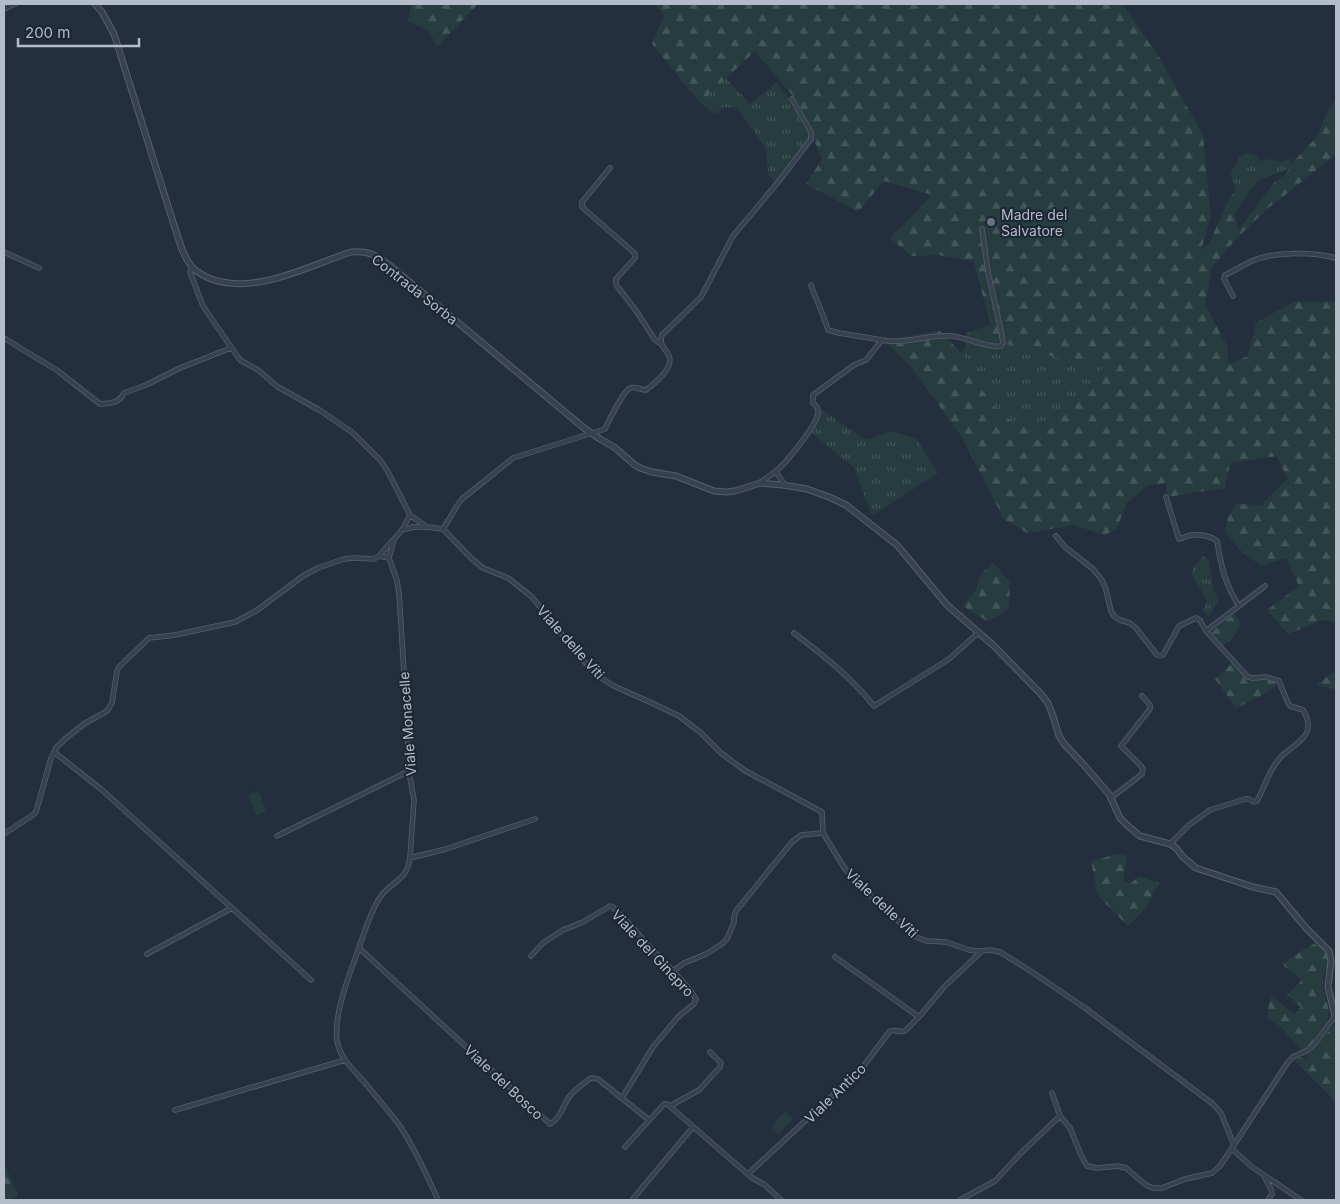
<svg xmlns="http://www.w3.org/2000/svg" width="1340" height="1204" viewBox="0 0 1340 1204" font-family="Inter,sans-serif">
<defs>
<pattern id="grass-tufts" width="24" height="20" patternUnits="userSpaceOnUse" patternTransform="scale(1.25)"><rect width="24" height="20" fill="#263c3f"/><path d="M3 7l-1-3M5 7V3M7 7l1-3M15 17l-1-3M17 17v-4M19 17l1-3" fill="none" stroke="#435659"/></pattern>
<pattern id="forest-firs" width="22" height="20" patternUnits="userSpaceOnUse" patternTransform="scale(1.25)"><rect width="22" height="20" fill="#263c3f"/><path d="M5 1l3.5 6h-7zM16 11l3.5 6h-7z" fill="#435659"/></pattern>
</defs>
<rect width="100%" height="100%" fill="#242f3e"/>
<path fill="url(#grass-tufts)" d="M 726,78 L 750,104 L 777,82 L 787,96 L 810,135 L 809,139 L 776,182 L 769,176 L 765,147 L 737,108 L 724,107 L 715,114 L 700,103 Z
M 1247,153 L 1259,157 L 1260,162 L 1267,159 L 1282,162 L 1291,158 L 1291,164 L 1288,169 L 1259,180 L 1251,189 L 1236,190 L 1230,173 L 1239,158 Z
M 990,325 L 994,338 L 1023,350 L 1103,367 L 1086,390 L 1072,402 L 1065,415 L 1050,430 L 1022,425 L 1002,416 L 978,385 L 961,353 L 965,349 L 966,333 Z
M 821,409 L 866,440 L 891,431 L 916,438 L 938,473 L 872,516 L 854,468 L 812,433 Z
M 1203,556 L 1209,561 L 1213,588 L 1218,601 L 1209,617 L 1202,610 L 1207,603 L 1207,600 L 1192,575 L 1192,570 Z"/>
<path fill="url(#forest-firs)" d="M 412,4 L 478,4 L 437,47 L 430,32 L 408,21 Z
M 654,4 L 1122,4 L 1159,57 L 1203,135 L 1211,216 L 1201,250 L 1209,244 L 1227,203 L 1236,190 L 1251,189 L 1235,213 L 1238,230 L 1258,205 L 1274,182 L 1285,175 L 1291,164 L 1317,137 L 1327,112 L 1336,99 L 1336,154 L 1280,199 L 1268,208 L 1237,238 L 1212,267 L 1205,304 L 1227,346 L 1229,364 L 1248,356 L 1256,323 L 1293,302 L 1336,301 L 1336,623 L 1323,620 L 1288,634 L 1267,610 L 1299,586 L 1286,558 L 1261,566 L 1239,549 L 1225,532 L 1228,518 L 1236,504 L 1261,505 L 1287,479 L 1277,456 L 1230,463 L 1225,488 L 1167,497 L 1166,483 L 1149,485 L 1127,503 L 1116,530 L 1104,535 L 1074,525 L 1027,533 L 1004,519 L 961,436 L 909,364 L 883,340 L 940,331 L 961,353 L 978,385 L 1002,416 L 1022,425 L 1049,430 L 1065,415 L 1072,402 L 1086,390 L 1103,367 L 1023,350 L 994,338 L 974,262 L 939,255 L 912,256 L 890,238 L 932,195 L 884,181 L 858,212 L 806,184 L 822,159 L 798,102 L 755,51 L 700,103 L 652,44 L 664,15 Z
M 993,562 L 1010,583 L 1009,608 L 998,616 L 987,621 L 963,606 L 975,591 L 980,576 Z
M 1234,614 L 1240,621 C 1240,632 1232,639 1223,646 L 1210,633 Z
M 1232,663 L 1248,678 L 1251,680 L 1266,679 L 1275,682 L 1276,686 L 1262,695 L 1235,709 L 1231,701 L 1215,679 Z
M 1332,672 L 1336,674 L 1336,690 L 1317,685 Z
M 1118,854 L 1127,856 L 1123,880 L 1130,884 L 1139,876 L 1159,883 L 1146,908 L 1128,926 L 1100,898 L 1097,892 L 1091,861 Z
M 1317,942 C 1325,947 1330,957 1328,966 C 1326,971 1323,976 1323,981 C 1323,1004 1338,1011 1320,1033 C 1315,1040 1311,1046 1304,1050 L 1300,1049 L 1281,1027 L 1267,1018 L 1269,1003 L 1272,996 L 1294,1014 L 1301,1007 L 1287,995 L 1302,980 L 1284,966 L 1282,963 Z
M 1336,1023 L 1336,1101 L 1335,1101 L 1295,1061 L 1299,1058 L 1305,1058 Z
M 4,1163 L 17,1193 L 17,1195 L 11,1200 L 4,1200 Z"/>
<path fill="#263c3f" d="M 259,791 L 266,811 L 256,815 L 249,794 Z
M 785,1111 L 793,1118 L 779,1134 L 771,1127 Z"/>
<g fill="none" stroke-linecap="round" stroke-linejoin="round">
<defs>
<path id="minor" d="M 4,9 L 15,4
M 610,168 L 582,202 L 582,207 L 631,250 L 635,254 L 635,258 L 616,279 L 616,283 L 617,286 L 637,312 L 655,340 L 661,344
M 4,252 L 39,268
M 192,268 L 190,272 L 203,306 L 240,360 L 258,370 L 278,387 L 321,411 L 353,433 L 380,460 L 387,470 L 410,515 L 427,527
M 811,285 C 816,300 824,315 828,330 L 839,333 L 882,340
M 1233,296 L 1224,279 L 1225,275 C 1234,271 1243,265 1252,261 C 1275,251 1313,252 1336,258
M 4,338 L 58,371 L 100,404 C 110,403 119,404 124,393 L 146,385 L 180,368 L 231,348
M 776,472 L 785,485
M 760,483 C 765,478 771,476 776,471 C 786,463 817,425 818,413 C 819,408 816,406 813,403 L 813,395 L 854,365 L 866,360 L 882,340 C 905,345 928,334 952,336 C 964,337 992,349 1001,346 L 1003,343 L 1001,331 L 988,272 L 982,229
M 1166,497 L 1179,539 C 1184,538 1187,535 1192,535 C 1200,534 1211,536 1217,541 C 1221,566 1225,584 1239,606
M 443,529 L 472,559 L 483,568 L 508,578 L 532,597 L 581,658 L 598,676 L 614,686 L 654,704 L 679,716 L 700,732 L 721,753 L 744,770 L 822,812 L 823,833 L 845,869 L 873,898 L 916,937 L 927,941 L 946,942 L 969,950 L 979,951 L 991,950 L 1000,952 L 1029,970 L 1085,1008 L 1213,1104 L 1221,1113 L 1234,1145
M 443,529 L 457,506 L 462,499 L 513,458 L 605,429 C 609,420 623,392 630,388 C 635,386 641,390 646,390 C 654,384 674,368 669,356 C 665,347 659,347 662,335 L 701,297 L 733,236 L 779,181 L 811,139 L 811,132 L 792,99
M 402,530 L 410,515
M 1056,536 L 1065,547 L 1093,569 L 1098,575 L 1103,582 L 1106,590 L 1111,611 L 1114,616 L 1120,620 L 1130,623 L 1136,628 L 1157,655 L 1160,656 L 1163,655 L 1179,626 L 1196,618 L 1200,620 L 1206,631 L 1248,677 L 1253,678 L 1266,677 L 1279,681 L 1288,703 L 1290,706 L 1303,710 C 1317,733 1300,741 1284,754 C 1280,757 1277,762 1274,766 C 1267,777 1263,790 1257,801 L 1254,802 L 1249,799 L 1245,799 L 1210,810 L 1189,825 L 1170,844
M 379,556 L 392,541
M 1206,631 L 1265,586
M 794,633 C 823,655 851,677 874,706 L 949,659 L 978,633
M 54,752 L 101,789 L 311,980
M 1111,798 L 1142,774 L 1143,769 L 1141,766 L 1121,746 L 1150,709 L 1150,705 L 1142,696
M 4,834 L 33,815 L 36,812 L 51,758 L 56,748 L 65,739 L 84,724 L 107,711 L 112,703 L 117,671 L 119,667 L 149,638 L 175,635 L 235,622 L 256,611 L 303,576 L 318,568 L 344,559 L 355,558 L 374,559 L 379,556 L 389,558
M 277,836 L 407,772 L 409,772
M 410,858 L 446,849 L 535,819
M 359,948 L 550,1124 C 560,1119 563,1106 569,1097 C 575,1089 583,1084 591,1078 L 598,1079 L 649,1120
M 147,954 L 232,908
M 531,956 L 543,943 L 563,930 L 583,922 L 610,906 L 613,907 L 634,929 L 647,944 L 674,972 L 690,990 L 696,999 L 694,1004 L 678,1017 L 653,1047 L 622,1098
M 835,957 L 919,1017
M 673,971 L 684,963 L 706,954 L 722,944 L 727,939 L 734,922 L 734,916 L 736,911 L 792,842 L 801,835 L 823,833
M 1052,1093 L 1060,1116 L 1070,1128 L 1081,1155 L 1087,1166 L 1097,1168 L 1118,1166 L 1126,1168 L 1146,1185 L 1153,1188 L 1162,1188 L 1185,1179 L 1212,1173 L 1220,1166 L 1234,1145 L 1288,1062 L 1293,1057 L 1308,1050 L 1317,1041 L 1335,1016
M 670,1106 L 699,1090 L 720,1067 L 721,1063 L 710,1052
M 175,1110 L 345,1060
M 625,1147 L 664,1104 L 667,1104 L 751,1177 L 765,1185 L 781,1200
M 1232,1149 L 1252,1167 L 1301,1200
M 748,1174 L 862,1068 L 890,1031 C 896,1029 900,1033 905,1031 L 919,1017 L 944,987 L 982,951
M 1265,1178 L 1271,1189 L 1272,1194 L 1268,1200
M 438,1200 C 427,1175 415,1149 400,1126 C 389,1111 377,1098 366,1084 C 355,1071 340,1059 337,1041 C 333,1013 351,971 360,945 C 365,930 370,913 379,899 C 390,881 407,882 410,858 L 414,800 L 409,772 L 406,704 L 399,593 L 397,581 L 389,558 L 394,539 L 402,530 L 413,527 L 427,527 L 443,529
M 632,1200 L 693,1127
M 960,1200 L 995,1181 L 1021,1153 L 1060,1116"/>
<path id="tertiary" d="M 95,4 L 102,12 L 114,34 L 174,225 C 179,239 182,255 192,267 C 197,273 204,276 211,279 C 256,295 308,266 351,252 C 368,251 374,254 388,264 L 584,428 L 600,439 L 614,447 L 635,465 L 640,468 L 652,472 L 676,476 L 714,491 L 726,492 L 735,491 L 760,483 L 783,485 L 807,489 L 829,497 L 846,505 L 897,545 L 947,605 L 993,645 L 1040,693 L 1048,703 L 1053,716 L 1059,736 L 1065,745 L 1083,764 L 1109,794 L 1120,818 L 1128,826 L 1140,836 L 1170,844 L 1176,848 L 1183,857 L 1196,868 L 1253,887 L 1276,892 L 1306,928 L 1329,951 L 1331,961 L 1328,987 L 1335,1016 L 1336,1017"/>
</defs>
<use href="#minor" stroke="#565f6c" stroke-width="5.5"/>
<use href="#tertiary" stroke="#565f6c" stroke-width="7"/>
<use href="#minor" stroke="#38414e" stroke-width="4"/>
<use href="#tertiary" stroke="#38414e" stroke-width="5"/>
</g>
<circle fill="#6b7280" stroke="#1d2633" stroke-width="2" cx="991" cy="222" r="5"/>
<g text-anchor="middle" dominant-baseline="central" stroke-width="4" stroke-linejoin="round" paint-order="stroke">
<g font-size="14" fill="#b4bcc9" stroke="#1d2633" text-anchor="start">
<text x="1001" y="214">Madre del<tspan x="1001" dy="16">Salvatore</tspan></text>
</g>
<g font-size="14" fill="#b4bcc9" stroke="#1d2633">
<text transform="translate(415 289) rotate(38)">Contrada Sorba</text>
<text transform="translate(571 642) rotate(48)">Viale delle Viti</text>
<text transform="translate(407 724) rotate(-94)">Viale Monacelle</text>
<text transform="translate(882 903) rotate(43)">Viale delle Viti</text>
<text transform="translate(653 953) rotate(47)">Viale del Ginepro</text>
<text transform="translate(504 1082) rotate(43)">Viale del Bosco</text>
<text transform="translate(835 1093) rotate(-44)">Viale Antico</text>
</g>
</g>
<rect width="1340" height="1204" fill="none" stroke="#b4bcc9" stroke-width="10"/>
<path d="M18 38v8h121v-8" fill="none" stroke="#b4bcc9" stroke-width="2.5"/>
<text x="25" y="38" font-size="15" fill="#b4bcc9" stroke="#1d2633" stroke-width="4" paint-order="stroke">200 m</text>
</svg>
